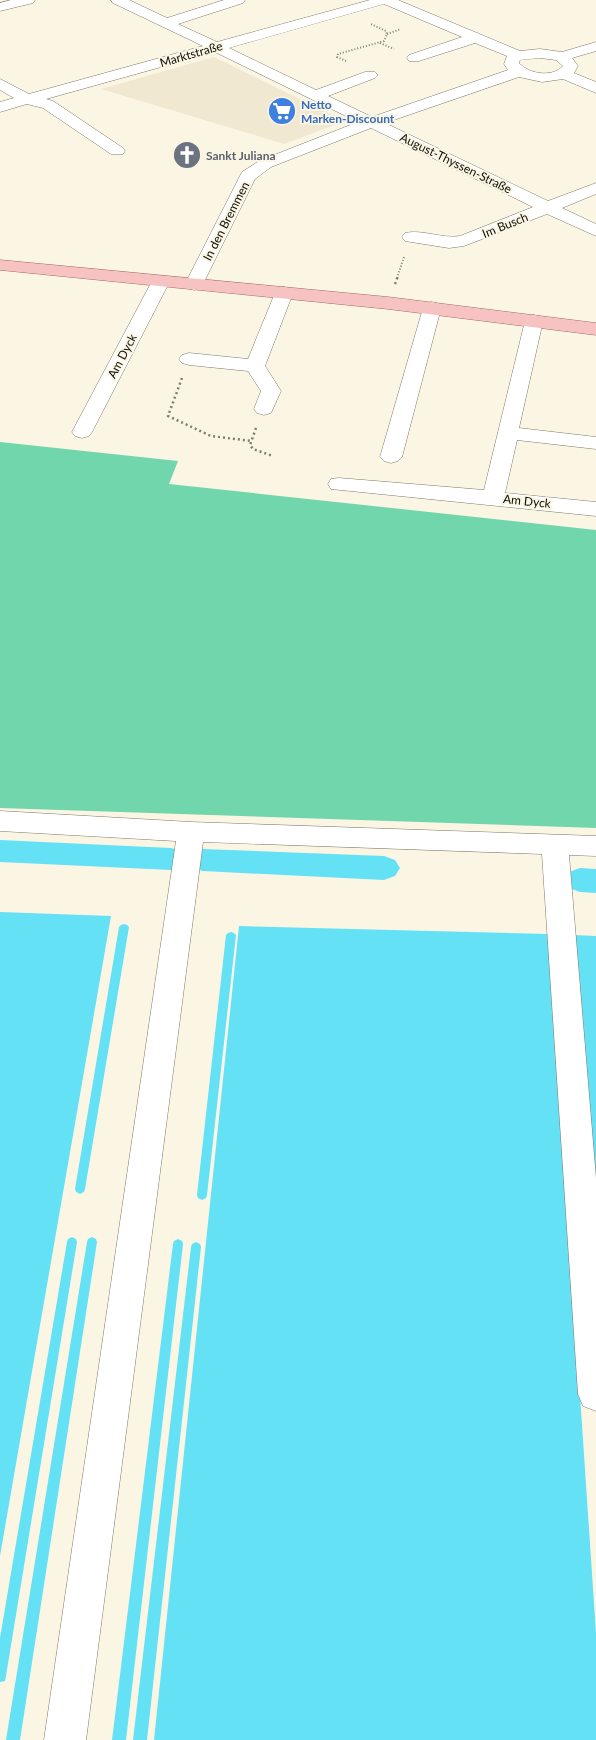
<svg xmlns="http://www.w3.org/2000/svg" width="596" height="1740" viewBox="0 0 596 1740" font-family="Lato,sans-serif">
<rect width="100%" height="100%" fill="#fbf5e4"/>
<path fill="#f1e8d1" d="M 214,57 L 267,83 L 345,121 L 284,144 L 101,89 Z"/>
<path fill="#72d6ac" d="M 0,442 L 178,461 L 169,484 L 596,530 L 596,828 L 0,808 Z"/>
<path fill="#65e1f6" d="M 0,912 L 111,916 L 0,1556 Z
M 239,926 L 549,934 L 596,1633 L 596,1740 L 154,1740 Z
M 573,935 L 596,936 L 596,1218 Z"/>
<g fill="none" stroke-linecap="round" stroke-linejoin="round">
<path fill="#65e1f6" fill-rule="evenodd" d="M 124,924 L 127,925 L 129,927 L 85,1189 L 84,1192 L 80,1194 L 76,1192 L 75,1189 L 119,927 L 121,925 Z
M 231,932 L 234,933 L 236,935 L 207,1195 L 206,1198 L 202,1200 L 198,1198 L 197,1195 L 226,935 L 228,933 Z
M 72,1237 L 76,1239 L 77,1242 L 6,1676 L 5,1681 L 0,1682 L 0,1638 L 67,1242 L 68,1239 Z
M 92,1237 L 96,1239 L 97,1242 L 20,1740 L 6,1740 L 87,1242 L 88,1239 Z
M 178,1239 L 182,1241 L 183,1244 L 126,1740 L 112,1740 L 173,1244 L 174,1241 Z
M 196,1242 L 200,1244 L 201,1247 L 147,1740 L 133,1740 L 191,1247 L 192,1244 Z"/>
<path fill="#65e1f6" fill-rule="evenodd" d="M 0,840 L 171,848 L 182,851 L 187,859 L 182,867 L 171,870 L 0,862 Z
M 203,849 L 384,856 L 395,860 L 400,868 L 395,876 L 384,880 L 203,871 L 192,868 L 187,860 L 192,852 Z
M 580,868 L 596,869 L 596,893 L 580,892 L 569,888 L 564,880 L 569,872 Z"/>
<defs>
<path id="minor" d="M 11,0 L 35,0 L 33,3 L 0,11 L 0,3 Z
M 111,0 L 129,0 L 167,18 L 224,0 L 245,0 L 243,3 L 178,24 L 217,42 L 370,0 L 398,0 L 520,51 L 540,49 L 562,52 L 596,42 L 596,51 L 572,58 L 578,66 L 574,73 L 596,82 L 596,93 L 563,79 L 542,82 L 519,77 L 385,123 L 548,201 L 596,183 L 596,194 L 562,208 L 596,224 L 596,236 L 547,214 L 464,246 L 449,248 L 405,241 L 402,237 L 405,233 C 422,229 442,239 460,236 L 533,207 L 371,128 L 271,167 L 255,179 L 203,284 L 200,288 L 194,290 L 188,288 L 185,284 L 242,172 L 259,161 L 358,122 L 215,52 L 46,99 L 53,101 L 123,148 L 125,151 L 123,154 L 111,154 L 43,108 L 27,104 L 0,112 L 0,102 L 14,98 L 0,90 L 0,79 L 29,94 L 203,46 L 113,3 ZM 384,4 L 462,37 L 409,55 L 407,58 L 409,61 L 419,61 L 475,43 L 507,56 L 504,64 L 508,70 L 372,117 L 328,96 L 375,78 L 378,75 L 375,72 L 365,72 L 316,90 L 229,48 ZM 540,58 L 556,60 L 563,66 C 552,78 529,74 519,63 L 520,60 Z
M 161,276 L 167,277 L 170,281 L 92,432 L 89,436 L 82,438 L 75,436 L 72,432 L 152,281 L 155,277 Z
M 284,287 L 291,289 L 293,293 L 265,366 L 281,391 L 271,413 L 264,415 L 257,413 L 254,409 L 261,391 L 248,371 L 189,365 L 182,363 L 179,359 L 182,355 L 189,353 L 248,359 L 275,293 L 277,289 Z
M 432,302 L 439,304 L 441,308 L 402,457 L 398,461 L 391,463 L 384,461 L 380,457 L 423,308 L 425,304 Z
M 534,315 L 541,317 L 543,321 L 519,428 L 596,437 L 596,449 L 517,440 L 505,493 L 596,502 L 596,516 L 331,489 L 328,484 L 331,479 L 339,478 L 484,490 L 525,321 L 527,317 Z
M 0,811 L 191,822 L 596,836 L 596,856 L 569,855 L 596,1178 L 596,1411 L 583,1406 L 578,1394 L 542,854 L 203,842 L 86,1740 L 44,1740 L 176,841 L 0,831 Z"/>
<path id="major" d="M 0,260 L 388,297 L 596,323 L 596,335 L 388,309 L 0,270 Z"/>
</defs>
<use href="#minor" stroke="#7e786a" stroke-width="1"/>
<use href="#major" stroke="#a26866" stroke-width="1"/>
<path stroke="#817d72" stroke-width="2" stroke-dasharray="1 2" stroke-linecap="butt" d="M 387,34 L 401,29
M 380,43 L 394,49
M 346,61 L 337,57 L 338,54 L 384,41 L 387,34 L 386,31 L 371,24
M 397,278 L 404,257"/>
<path stroke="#817d72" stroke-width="2.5" stroke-dasharray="2 3" stroke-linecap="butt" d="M 395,284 L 398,276
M 182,378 L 168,416 L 211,436 L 251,441
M 256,428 L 250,445 L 253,449 L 273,456"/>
<use href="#minor" fill="#fff" fill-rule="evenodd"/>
<use href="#major" fill="#f7c2c2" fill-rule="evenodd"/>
</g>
<defs>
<symbol id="supermarket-disc" viewBox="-11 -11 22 22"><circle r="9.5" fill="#3f7fe0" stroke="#fbf5e4"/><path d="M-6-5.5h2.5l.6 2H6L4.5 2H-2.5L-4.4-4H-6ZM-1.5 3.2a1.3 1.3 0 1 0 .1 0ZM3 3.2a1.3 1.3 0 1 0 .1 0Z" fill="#fff"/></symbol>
<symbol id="church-disc" viewBox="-11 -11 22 22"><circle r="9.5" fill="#6b7280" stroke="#fbf5e4"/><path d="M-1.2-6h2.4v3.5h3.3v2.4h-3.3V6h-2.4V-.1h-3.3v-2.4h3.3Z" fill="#fff"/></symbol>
</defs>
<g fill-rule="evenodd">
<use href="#supermarket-disc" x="266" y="95" width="32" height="32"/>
<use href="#church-disc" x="171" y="139" width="32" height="32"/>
</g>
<g text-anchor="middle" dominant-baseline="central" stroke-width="4" stroke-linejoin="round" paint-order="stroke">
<g font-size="12" fill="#0e0c07" stroke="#fbf5e4">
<text transform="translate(191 54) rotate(-16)">Marktstraße</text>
<text transform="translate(456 163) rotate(26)">August-Thyssen-Straße</text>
<text transform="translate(226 221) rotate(-63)">In den Bremmen</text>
<text transform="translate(505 225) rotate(-22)">Im Busch</text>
<text transform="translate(122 356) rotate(-62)">Am Dyck</text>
<text transform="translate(527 501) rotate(6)">Am Dyck</text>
</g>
<g font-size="12" font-weight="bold" fill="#366cbe" stroke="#fbf5e4" text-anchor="start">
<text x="301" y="104">Netto<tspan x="301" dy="14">Marken-Discount</tspan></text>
</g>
<g font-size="12" font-weight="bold" fill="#5b616d" stroke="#fbf5e4" text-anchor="start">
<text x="206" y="155">Sankt Juliana</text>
</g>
</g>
</svg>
